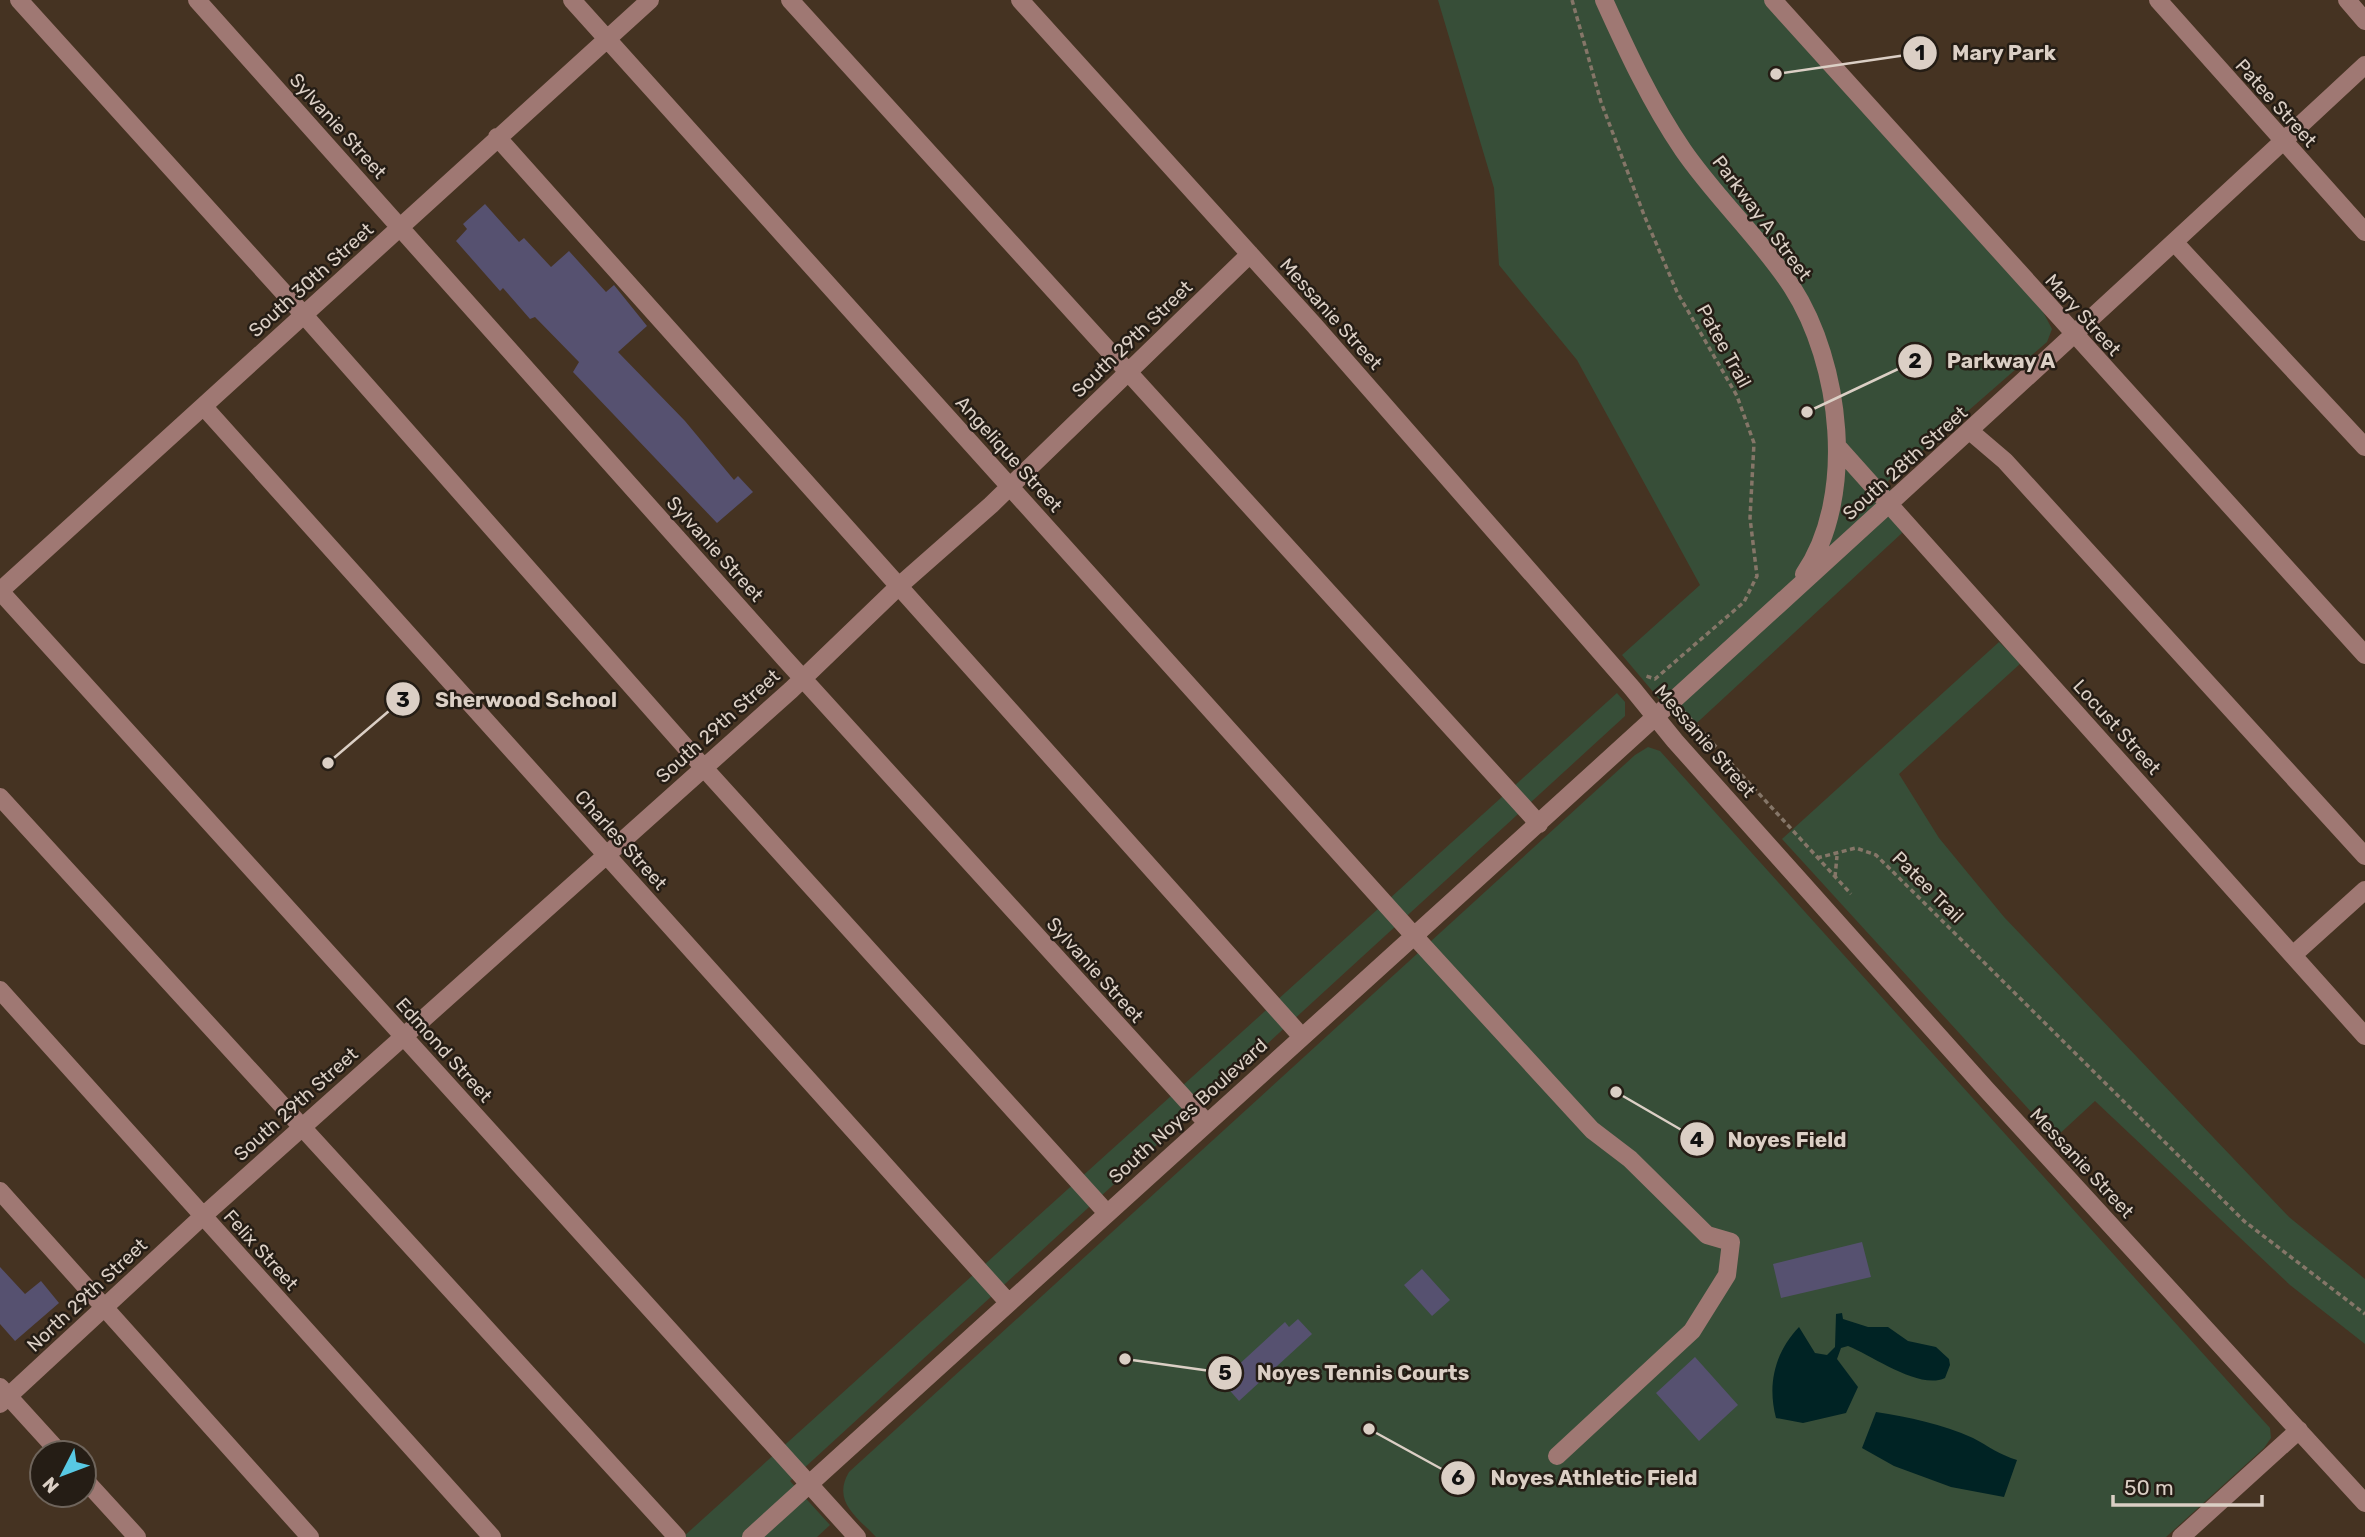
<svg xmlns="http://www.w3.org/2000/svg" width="2365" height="1537" viewBox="0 0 2365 1537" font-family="Rubik,sans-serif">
<rect width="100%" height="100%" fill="#453322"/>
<path fill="#374e38" d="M 1438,0 L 1769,0 L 2039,304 L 2052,329 L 2047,342 L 1888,481 L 1902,533 L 1687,732 L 1622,655 L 1700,585 L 1577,360 L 1499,265 L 1494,188 Z
M 1999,642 L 2021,663 L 1899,774 L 1939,838 L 2004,917 L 2289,1217 L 2365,1279 L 2365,1344 L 2290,1285 L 2095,1101 L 2055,1138 L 1782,839 Z
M 1617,693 L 1625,702 L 1625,716 L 790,1481 L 830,1525 L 817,1537 L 683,1537 Z
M 1648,747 L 1660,751 L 2270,1428 L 2271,1438 L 2264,1448 L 2166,1537 L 876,1537 C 856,1516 832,1501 849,1472 L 1635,755 Z"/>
<path fill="#002324" d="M 1842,1313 L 1843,1319 L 1868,1327 L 1888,1327 L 1908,1341 L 1936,1347 L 1949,1359 L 1950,1365 L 1945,1378 C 1919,1390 1873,1356 1848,1346 L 1841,1348 L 1837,1359 L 1858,1387 L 1846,1413 L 1803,1423 L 1776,1418 C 1767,1384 1775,1352 1799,1327 L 1815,1353 L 1827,1355 L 1835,1347 L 1836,1314 Z
M 1876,1412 C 1909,1417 1942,1424 1973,1438 C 1988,1446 2000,1455 2017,1460 L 2004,1497 L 1951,1487 L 1894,1466 L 1862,1448 Z"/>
<path fill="#565170" d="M 485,204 L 519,242 L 524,238 L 551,267 L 569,251 L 606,292 L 614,285 L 647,326 L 618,352 L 685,421 L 734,480 L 738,476 L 753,492 L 717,523 L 573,372 L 579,362 L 535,317 L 530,319 L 503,288 L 500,291 L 456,241 L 467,229 L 463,224 Z
M 1862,1242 L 1871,1277 L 1781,1298 L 1773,1264 Z
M 0,1267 L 25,1294 L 41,1281 L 59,1303 L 15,1341 L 0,1324 Z
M 1422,1269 L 1450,1300 L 1432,1316 L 1404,1285 Z
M 1298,1319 L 1312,1334 L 1239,1401 L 1225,1385 L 1238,1373 L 1234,1369 L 1285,1322 L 1289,1327 Z
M 1695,1357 L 1738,1405 L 1699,1441 L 1656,1393 Z"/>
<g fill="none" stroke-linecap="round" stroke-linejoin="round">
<path stroke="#857668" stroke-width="3.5" stroke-dasharray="5 3.5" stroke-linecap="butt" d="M 1572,0 L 1601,102 L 1644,215 L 1677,292 L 1737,396 L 1754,443 L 1750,518 L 1757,576 L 1744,602 L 1655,679 L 1646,676
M 1684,712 L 1851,894
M 1817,858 L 1856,848 L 1876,855 L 2244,1221 L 2365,1314
M 1835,877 L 1837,856"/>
<path stroke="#9f7873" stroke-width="18" d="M 19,0 L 304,315 L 704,768 L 1106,1212
M 197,0 L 785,659 L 1207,1123
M 572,0 L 1416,938 L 1592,1130 L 1630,1159 L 1707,1235 L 1731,1242 L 1727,1275 L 1692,1331 L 1557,1456
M 790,0 L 1539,824
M 1020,0 L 1314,325 L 1632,688 L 1675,741 L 1986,1089 L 2365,1503
M 1604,0 C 1627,51 1651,103 1683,150 C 1716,198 1760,238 1792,287 C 1841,363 1857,497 1804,574
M 1773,0 L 2365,655
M 2158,0 L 2365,232
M 2347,0 L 2365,21
M 497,137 L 1302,1037
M 2175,243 L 2365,447
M 204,407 L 1007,1301
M 1971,432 L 2005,461 L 2365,856
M 1837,446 L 2365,1036
M 0,591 L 857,1537
M 0,591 L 650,0
M 0,797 L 677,1537
M 2293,955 L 2365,890
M 0,990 L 492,1537
M 0,1191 L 310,1537
M 0,1387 L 60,1453
M 0,1404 L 203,1216 L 791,690 L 899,586 L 991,505 L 1250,254
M 84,1479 L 137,1537
M 751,1537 C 1290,1047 1832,561 2365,65
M 2181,1537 L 2299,1430"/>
</g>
<g text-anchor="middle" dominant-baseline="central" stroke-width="5" stroke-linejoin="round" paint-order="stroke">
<g font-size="19" fill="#dbcfc5" stroke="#251d15">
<text transform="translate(2276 103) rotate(48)">Patee Street</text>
<text transform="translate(338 126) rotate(48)">Sylvanie Street</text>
<text transform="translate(1762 218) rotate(53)">Parkway A Street</text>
<text transform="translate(311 280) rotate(-42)">South 30th Street</text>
<text transform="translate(1331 314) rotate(48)">Messanie Street</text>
<text transform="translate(2083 315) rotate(48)">Mary Street</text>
<text transform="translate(1132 339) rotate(-44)">South 29th Street</text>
<text transform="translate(1724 346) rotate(61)">Patee Trail</text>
<text transform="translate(1009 454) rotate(48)">Angelique Street</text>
<text transform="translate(1905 463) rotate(-42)">South 28th Street</text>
<text transform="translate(715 549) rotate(48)">Sylvanie Street</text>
<text transform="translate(718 726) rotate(-42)">South 29th Street</text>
<text transform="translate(2117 727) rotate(48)">Locust Street</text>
<text transform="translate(1705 741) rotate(49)">Messanie Street</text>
<text transform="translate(621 840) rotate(48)">Charles Street</text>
<text transform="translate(1928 887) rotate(45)">Patee Trail</text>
<text transform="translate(1095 970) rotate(48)">Sylvanie Street</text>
<text transform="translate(444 1050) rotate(48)">Edmond Street</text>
<text transform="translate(296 1104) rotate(-42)">South 29th Street</text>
<text transform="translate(1188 1111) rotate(-42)">South Noyes Boulevard</text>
<text transform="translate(2082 1163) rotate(47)">Messanie Street</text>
<text transform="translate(261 1250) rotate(48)">Felix Street</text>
<text transform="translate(87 1295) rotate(-43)">North 29th Street</text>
</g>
</g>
<path fill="none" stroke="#dbcfc5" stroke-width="2.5" d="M1776 74L1920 53M1807 412L1915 361M328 763L403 699M1616 1092L1697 1139M1125 1359L1225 1373M1369 1429L1458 1478"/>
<g fill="#dbcfc5" stroke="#251d15" stroke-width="2.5">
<circle cx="1776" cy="74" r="7"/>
<circle cx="1807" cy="412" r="7"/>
<circle cx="328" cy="763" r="7"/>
<circle cx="1616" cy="1092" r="7"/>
<circle cx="1125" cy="1359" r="7"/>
<circle cx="1369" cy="1429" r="7"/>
<circle cx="1920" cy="53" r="18"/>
<circle cx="1915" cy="361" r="18"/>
<circle cx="403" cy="699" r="18"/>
<circle cx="1697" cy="1139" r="18"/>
<circle cx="1225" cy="1373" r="18"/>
<circle cx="1458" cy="1478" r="18"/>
</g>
<g font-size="21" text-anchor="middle" font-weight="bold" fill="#111">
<text x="1920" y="60">1</text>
<text x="1915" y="368">2</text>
<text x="403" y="707">3</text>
<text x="1697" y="1147">4</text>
<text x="1225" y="1380">5</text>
<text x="1458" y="1485">6</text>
</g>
<g font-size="21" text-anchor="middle" font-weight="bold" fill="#dbcfc5" stroke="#251d15" stroke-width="5" stroke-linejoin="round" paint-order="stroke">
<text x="2004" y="60">Mary Park</text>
<text x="2001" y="368">Parkway A</text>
<text x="526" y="707">Sherwood School</text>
<text x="1787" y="1147">Noyes Field</text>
<text x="1363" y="1380">Noyes Tennis Courts</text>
<text x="1594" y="1485">Noyes Athletic Field</text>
</g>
<g transform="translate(63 1474) rotate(228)"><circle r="33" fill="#251d15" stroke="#6e645b" stroke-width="2"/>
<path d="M0-5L12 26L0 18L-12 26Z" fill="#58c9e4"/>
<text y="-10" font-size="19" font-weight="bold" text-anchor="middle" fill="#dbcfc5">N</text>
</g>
<path d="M2113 1495v10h149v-10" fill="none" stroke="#dbcfc5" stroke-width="3.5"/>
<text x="2124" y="1495" font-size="21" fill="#dbcfc5" stroke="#251d15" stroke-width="5" paint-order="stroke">50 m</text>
</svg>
